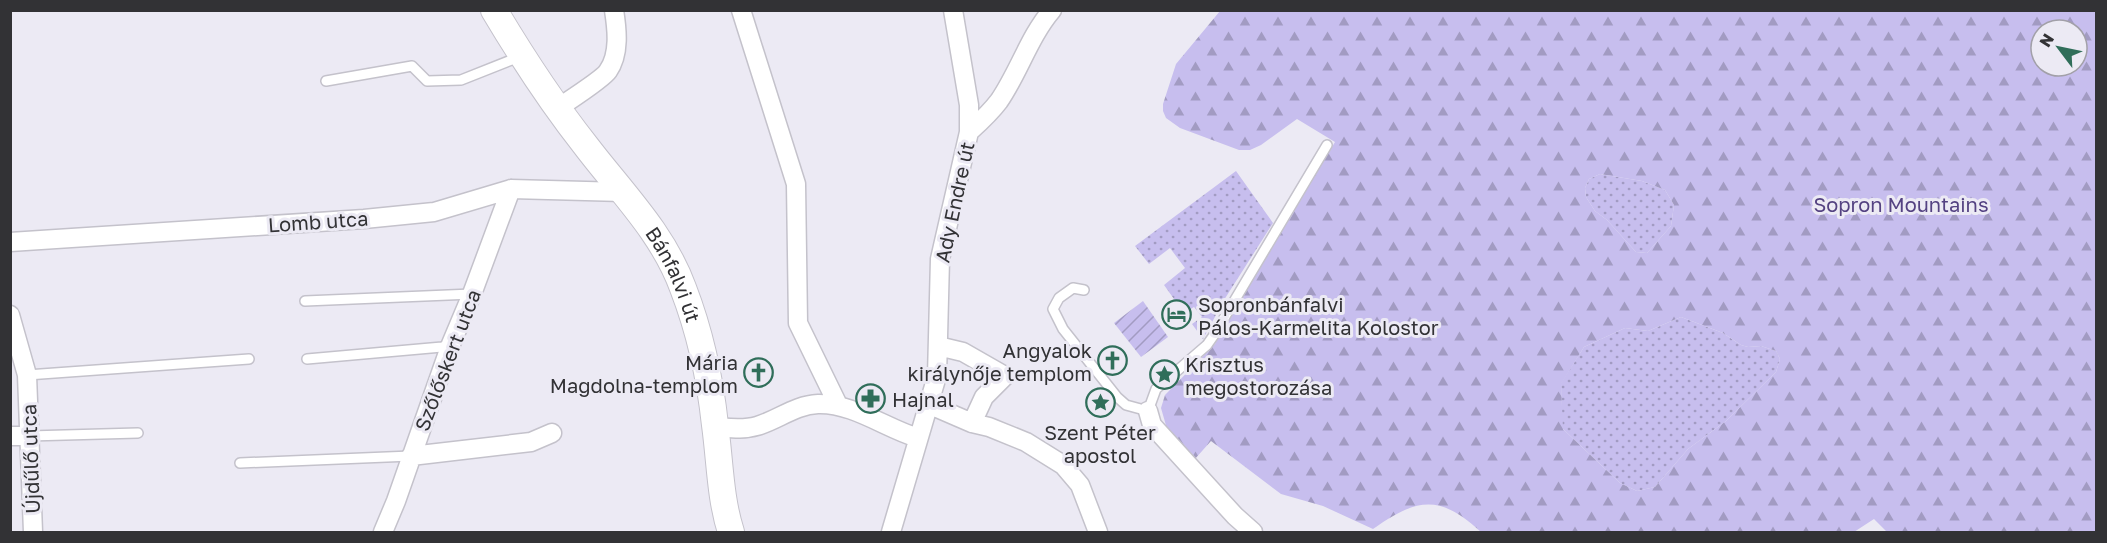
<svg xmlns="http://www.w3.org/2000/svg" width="2107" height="543" viewBox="0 0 2107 543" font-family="'Golos Text',sans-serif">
<defs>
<pattern id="grass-dots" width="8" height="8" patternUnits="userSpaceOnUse" patternTransform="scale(1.5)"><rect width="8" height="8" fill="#c7beee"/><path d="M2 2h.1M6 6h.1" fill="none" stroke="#a29bc2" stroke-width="1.8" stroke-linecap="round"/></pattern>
<pattern id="forest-firs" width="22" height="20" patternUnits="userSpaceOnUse" patternTransform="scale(1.5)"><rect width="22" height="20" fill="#c7beee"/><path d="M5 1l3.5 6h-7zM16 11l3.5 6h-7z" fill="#a29bc2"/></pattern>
<pattern id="garden-furrows" width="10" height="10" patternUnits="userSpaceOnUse" patternTransform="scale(1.5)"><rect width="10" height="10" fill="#c7beee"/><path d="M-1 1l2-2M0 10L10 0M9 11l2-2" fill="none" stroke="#a29bc2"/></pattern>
</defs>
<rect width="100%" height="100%" fill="#eceaf4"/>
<path fill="url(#grass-dots)" d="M 1236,171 L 1273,223 L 1224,300 L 1203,339 L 1192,324 L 1202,317 L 1194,307 L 1184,313 L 1164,285 L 1185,268 L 1170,248 L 1149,264 L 1135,246 Z
M 1600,174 L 1642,181 L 1665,190 L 1674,205 L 1671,226 L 1647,253 L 1636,252 L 1607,220 L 1595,211 L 1586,197 L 1585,188 L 1589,179 Z
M 1681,317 L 1723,333 L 1741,345 L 1748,347 L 1761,346 L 1776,351 L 1780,359 L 1776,372 L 1726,421 L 1688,449 L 1655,487 L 1637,491 L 1620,483 L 1562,428 L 1561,383 L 1584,347 L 1625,328 L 1648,331 Z"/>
<path fill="url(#forest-firs)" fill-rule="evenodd" d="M 1220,11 L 2096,11 L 2096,532 L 1887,532 L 1874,519 L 1854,532 L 1481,532 C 1440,494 1417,498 1373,529 L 1323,506 L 1281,494 L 1211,441 L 1194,460 L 1167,429 L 1161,408 L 1165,395 L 1215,344 L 1233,309 L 1335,142 L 1297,119 L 1261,145 L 1250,150 L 1239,150 L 1180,128 L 1166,118 L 1163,111 L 1163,104 L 1176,64 ZM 2041,30 L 2077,30 L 2077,66 L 2041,66 ZM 1600,174 L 1642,181 L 1665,190 L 1674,205 L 1671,226 L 1647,253 L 1636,252 L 1607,220 L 1595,211 L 1586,197 L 1585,188 L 1589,179 ZM 1681,317 L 1723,333 L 1741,345 L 1748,347 L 1761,346 L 1776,351 L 1780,359 L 1776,372 L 1726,421 L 1688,449 L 1655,487 L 1637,491 L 1620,483 L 1563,429 L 1561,384 L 1584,347 L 1625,328 L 1648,331 Z"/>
<path fill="url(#garden-furrows)" d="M 1143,301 L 1168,337 L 1141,357 L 1114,323 Z"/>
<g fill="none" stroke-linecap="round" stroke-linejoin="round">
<defs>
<path id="lane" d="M 326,81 L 412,66 L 427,81 L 461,80 L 519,57
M 1084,290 L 1073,288 L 1059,298 L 1053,309 L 1063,329 L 1117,397 L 1126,405 L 1148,411 L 1156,389 L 1207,345 L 1214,335 L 1327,145
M 305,301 L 472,294
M 307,359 L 442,347 L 451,344
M 27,375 L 249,359
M 29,436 L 138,433
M 240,463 L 411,456"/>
<path id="street" d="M 741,10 L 796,184 L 798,323 L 838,405
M 558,108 C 568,101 603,79 608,71 C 620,54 617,29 614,10
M 969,132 C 980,122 990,113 999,101 C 1019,72 1029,37 1052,10
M 10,242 L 364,219 L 434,212 L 511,189 L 623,192
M 10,315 L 27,375 L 33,532
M 938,346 L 963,352 L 1005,376 L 984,397 L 972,423
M 928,404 L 972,423 L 989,427 L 1026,442 L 1063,465 L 1080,485 L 1098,532
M 1148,411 L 1152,425 L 1235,516 L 1253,532
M 716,427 C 730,428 744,430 757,426 C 778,420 795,405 818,404 C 853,403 885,428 918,438
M 10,436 L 29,436
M 411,456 L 531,442 L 552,433
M 383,532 L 396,501 L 451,344 L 472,294 L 511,189
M 891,532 L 937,376 L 940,259 L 969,132 L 969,105 L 953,10"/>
<g id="secondary">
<path id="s1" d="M 494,10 C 522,57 552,103 586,146 C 621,192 663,233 683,288 C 700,332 710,378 715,425 C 720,461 720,498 731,532"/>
</g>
</defs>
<use href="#lane" stroke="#c4c2cb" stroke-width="12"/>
<use href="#street" stroke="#c4c2cb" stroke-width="21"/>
<use href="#secondary" stroke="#c4c2cb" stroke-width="28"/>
<use href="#lane" stroke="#fff" stroke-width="9"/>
<use href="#street" stroke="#fff" stroke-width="18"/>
<use href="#secondary" stroke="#fff" stroke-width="26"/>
</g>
<defs>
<symbol id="hotel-ring" viewBox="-11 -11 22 22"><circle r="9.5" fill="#eceaf4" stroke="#306e5a" stroke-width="1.5"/><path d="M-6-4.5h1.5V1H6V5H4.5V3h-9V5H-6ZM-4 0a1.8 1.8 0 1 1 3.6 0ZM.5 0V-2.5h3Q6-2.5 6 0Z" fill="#306e5a"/></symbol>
<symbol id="church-ring" viewBox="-11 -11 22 22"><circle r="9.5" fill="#eceaf4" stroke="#306e5a" stroke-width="1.5"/><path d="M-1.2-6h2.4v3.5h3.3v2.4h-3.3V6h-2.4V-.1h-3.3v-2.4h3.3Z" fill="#306e5a"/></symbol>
<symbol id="sight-ring" viewBox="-11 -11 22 22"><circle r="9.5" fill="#eceaf4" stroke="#306e5a" stroke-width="1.5"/><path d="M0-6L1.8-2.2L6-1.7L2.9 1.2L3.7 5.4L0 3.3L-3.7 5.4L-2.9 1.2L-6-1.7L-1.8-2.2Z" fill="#306e5a"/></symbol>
<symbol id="pharmacy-ring" viewBox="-11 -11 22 22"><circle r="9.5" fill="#eceaf4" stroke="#306e5a" stroke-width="1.5"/><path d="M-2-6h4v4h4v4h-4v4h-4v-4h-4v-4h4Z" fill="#306e5a"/></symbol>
</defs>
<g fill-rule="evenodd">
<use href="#hotel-ring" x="1160" y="298" width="33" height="33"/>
<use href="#church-ring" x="1096" y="344" width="33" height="33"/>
<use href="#church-ring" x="742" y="356" width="33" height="33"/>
<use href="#sight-ring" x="1148" y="358" width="33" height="33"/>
<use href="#pharmacy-ring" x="854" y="382" width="33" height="33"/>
<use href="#sight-ring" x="1084" y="386" width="33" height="33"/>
</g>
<g text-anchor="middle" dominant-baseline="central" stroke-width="6" stroke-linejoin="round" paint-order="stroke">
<g font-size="20" fill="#323235" stroke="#eceaf4">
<text transform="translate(954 202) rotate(-78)">Ady Endre út</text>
<text transform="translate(318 221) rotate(-4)">Lomb utca</text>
<text stroke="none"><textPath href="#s1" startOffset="321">Bánfalvi út</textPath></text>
<text transform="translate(447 360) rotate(-69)">Szőlőskert utca</text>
<text transform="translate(30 459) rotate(-92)">Újdűlő utca</text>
</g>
<g font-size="20" fill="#544282" stroke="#eceaf4">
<text x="1901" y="204">Sopron Mountains</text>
</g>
<g font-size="20" fill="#323235" stroke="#eceaf4" text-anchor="start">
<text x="1198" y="304">Sopronbánfalvi<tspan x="1198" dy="23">Pálos-Karmelita Kolostor</tspan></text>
<text x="1092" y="350" text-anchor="end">Angyalok<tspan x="1092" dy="23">királynője templom</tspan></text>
<text x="738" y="362" text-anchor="end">Mária<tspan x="738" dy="23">Magdolna-templom</tspan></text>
<text x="1185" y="364">Krisztus<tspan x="1185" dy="23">megostorozása</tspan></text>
<text x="892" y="399">Hajnal</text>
<text x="1100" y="432" text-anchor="middle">Szent Péter<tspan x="1100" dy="23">apostol</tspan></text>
</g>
</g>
<rect width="2107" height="543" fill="none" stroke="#323235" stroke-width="24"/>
<g transform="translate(2059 48) rotate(302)"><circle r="28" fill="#eceaf4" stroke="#a2a0a8" stroke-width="1.5"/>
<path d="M0-4.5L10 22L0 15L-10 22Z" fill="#306e5a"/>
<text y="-9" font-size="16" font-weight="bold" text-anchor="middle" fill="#323235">N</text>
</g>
</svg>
